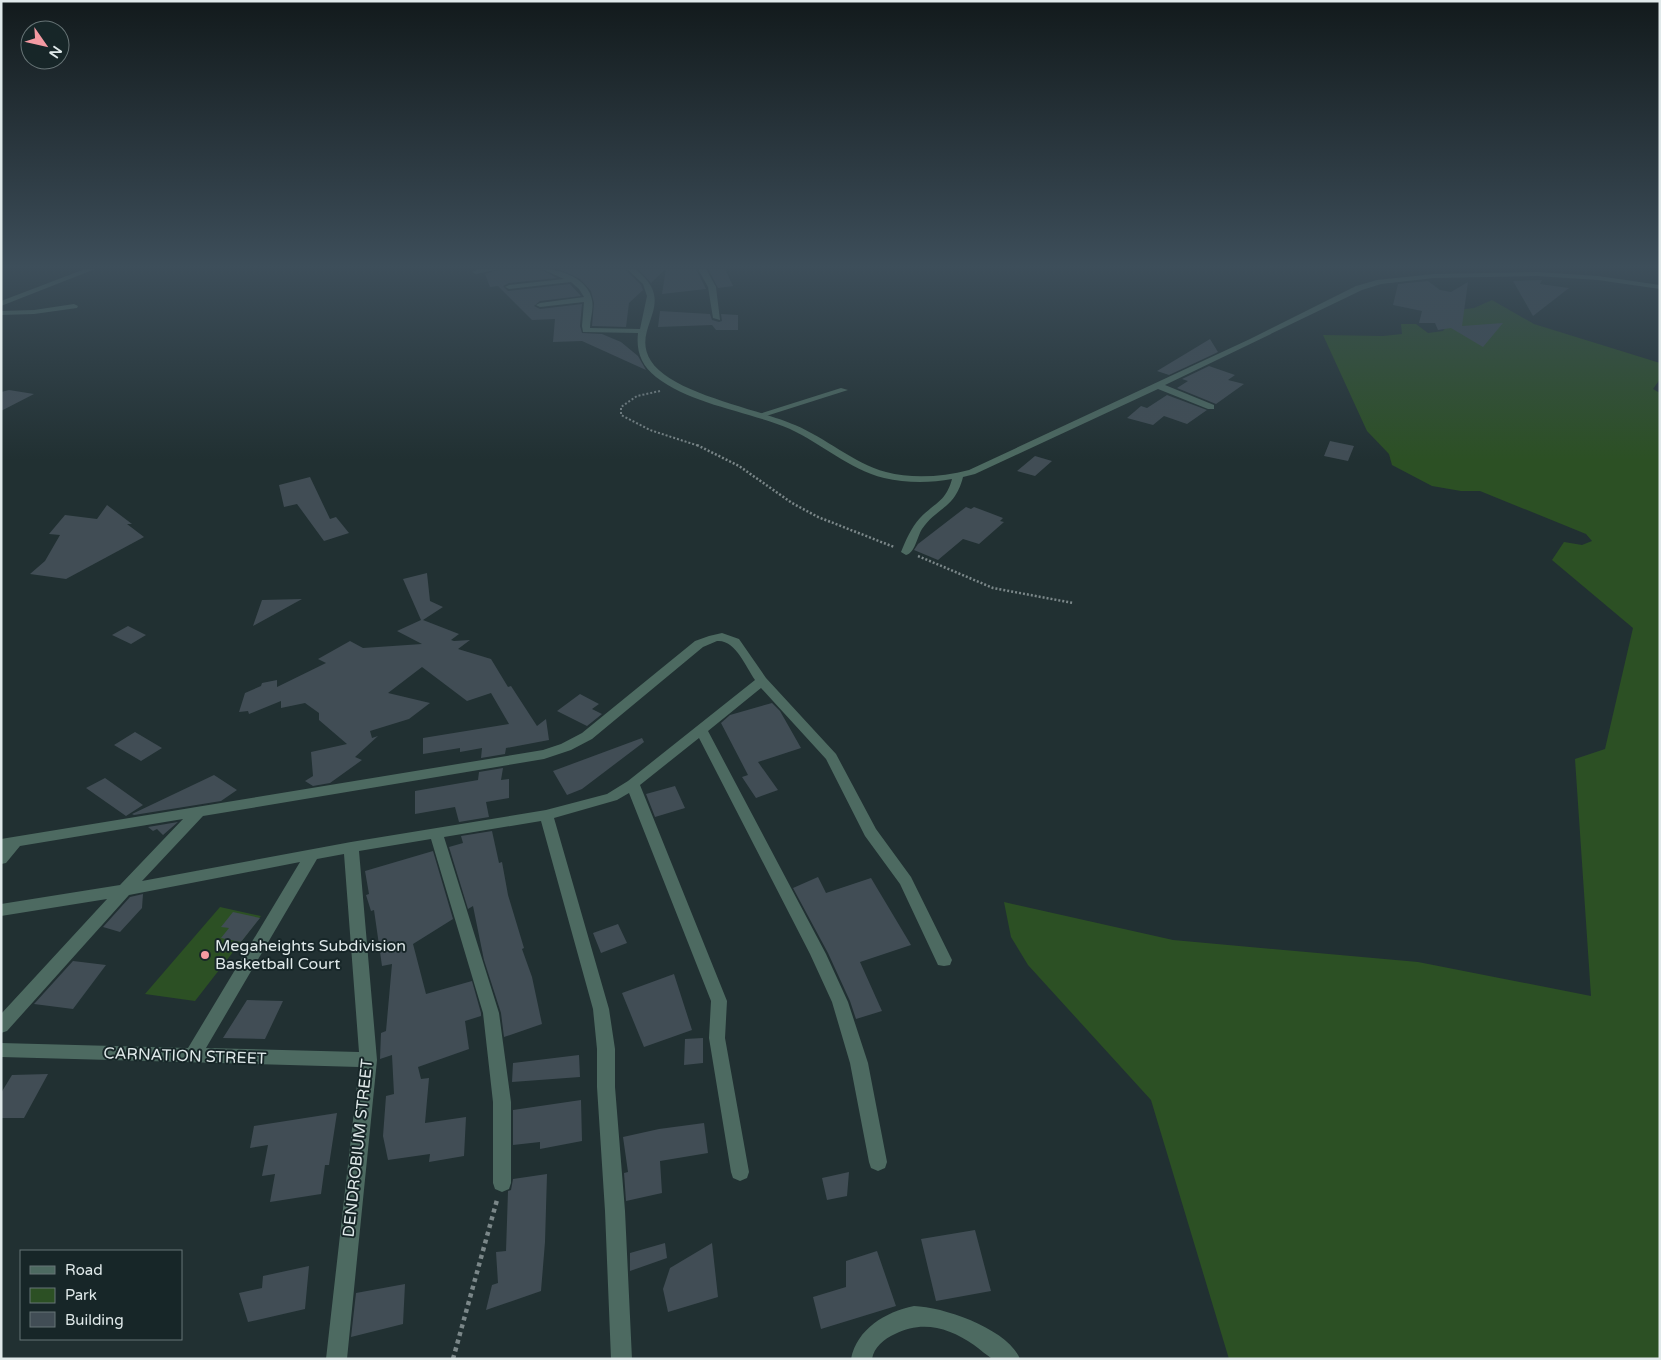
<svg xmlns="http://www.w3.org/2000/svg" width="1661" height="1360" viewBox="0 0 1661 1360" font-family="'Varela Round',sans-serif">
<rect width="100%" height="100%" fill="#213032"/>
<path fill="#2c5024" d="M 1492,300 L 1534,324 L 1660,363 L 1660,379 L 1653,389 L 1660,393 L 1660,1359 L 1229,1359 L 1151,1100 L 1028,965 L 1011,937 L 1004,902 L 1173,940 L 1418,962 L 1591,996 L 1575,759 L 1605,749 L 1633,628 L 1552,560 L 1564,542 L 1582,545 L 1592,541 L 1586,534 L 1480,491 L 1461,491 L 1432,486 L 1392,465 L 1389,454 L 1367,431 L 1323,335 L 1383,336 L 1402,334 L 1401,324 L 1416,324 L 1428,333 L 1443,331 L 1457,310 L 1474,308 Z
M 220,907 L 261,916 L 195,1001 L 145,994 Z"/>
<path fill="#414d55" d="M 501,269 L 540,269 L 557,278 L 509,283 L 503,286 L 508,291 L 570,284 L 581,296 L 540,301 L 534,306 L 540,309 L 582,304 L 580,326 L 582,333 L 602,334 L 621,342 L 638,356 L 646,370 L 582,341 L 553,342 L 555,319 L 532,320 L 498,286 L 490,287 L 485,274 Z
M 559,269 L 625,269 L 641,285 L 643,290 L 629,303 L 626,327 L 592,326 L 594,303 L 591,291 L 580,279 Z
M 638,269 L 665,269 L 651,283 Z
M 666,269 L 696,269 L 706,289 L 662,294 Z
M 708,269 L 725,269 L 733,286 L 718,288 Z
M 1542,280 L 1540,284 L 1569,288 L 1533,316 L 1513,281 Z
M 1428,281 L 1440,290 L 1451,292 L 1468,282 L 1462,326 L 1503,323 L 1483,347 L 1451,328 L 1438,330 L 1435,323 L 1419,323 L 1422,311 L 1393,305 L 1398,284 Z
M 660,311 L 710,314 L 712,320 L 719,322 L 722,321 L 721,314 L 738,315 L 738,330 L 716,330 L 712,325 L 658,327 Z
M 1210,339 L 1218,352 L 1214,354 L 1169,375 L 1157,371 Z
M 1209,366 L 1235,375 L 1228,380 L 1244,384 L 1216,404 L 1177,388 L 1188,381 L 1182,379 Z
M 9,390 L 34,394 L 1,411 L 1,392 Z
M 1167,395 L 1207,410 L 1187,424 L 1164,416 L 1153,425 L 1127,418 L 1141,406 L 1147,408 Z
M 1330,441 L 1354,446 L 1348,461 L 1324,456 Z
M 1035,456 L 1052,461 L 1035,476 L 1017,471 Z
M 310,477 L 330,519 L 336,517 L 349,533 L 324,541 L 297,504 L 284,507 L 279,485 Z
M 107,505 L 132,524 L 127,524 L 144,537 L 66,579 L 30,574 L 45,561 L 60,535 L 49,534 L 65,515 L 97,519 Z
M 966,507 L 971,509 L 974,507 L 990,513 L 1003,518 L 1000,521 L 1004,522 L 979,544 L 963,539 L 938,560 L 914,550 L 918,544 Z
M 427,573 L 430,601 L 443,607 L 423,620 L 459,634 L 451,640 L 454,641 L 470,640 L 458,649 L 491,659 L 508,687 L 511,686 L 537,726 L 546,719 L 549,740 L 506,748 L 505,754 L 481,758 L 482,748 L 460,752 L 460,748 L 423,754 L 423,738 L 509,724 L 491,693 L 467,701 L 422,667 L 388,693 L 430,703 L 409,719 L 370,731 L 372,738 L 378,736 L 355,757 L 362,760 L 330,783 L 313,786 L 305,781 L 313,776 L 311,752 L 347,744 L 319,720 L 319,713 L 305,703 L 281,708 L 281,701 L 249,714 L 248,711 L 239,712 L 245,693 L 261,686 L 262,683 L 277,680 L 277,687 L 326,663 L 318,659 L 350,641 L 363,648 L 422,644 L 397,631 L 421,620 L 403,579 Z
M 302,599 L 253,626 L 262,600 Z
M 128,626 L 146,635 L 131,644 L 112,635 Z
M 580,694 L 599,704 L 592,709 L 602,714 L 587,726 L 557,711 Z
M 772,703 L 780,711 L 801,748 L 758,762 L 778,790 L 756,798 L 742,777 L 748,775 L 721,723 L 730,715 Z
M 135,732 L 162,748 L 141,761 L 114,745 Z
M 642,738 L 644,742 L 582,789 L 567,795 L 553,771 Z
M 503,768 L 501,780 L 509,779 L 509,798 L 486,802 L 489,817 L 459,822 L 455,807 L 415,814 L 415,791 L 478,780 L 479,772 Z
M 214,775 L 237,790 L 221,801 L 134,815 L 132,814 Z
M 105,778 L 143,805 L 126,816 L 86,788 Z
M 675,786 L 685,808 L 655,817 L 646,794 Z
M 178,822 L 163,835 L 157,829 L 153,831 L 148,827 Z
M 492,831 L 499,863 L 502,862 L 508,895 L 524,948 L 522,949 L 532,977 L 542,1024 L 504,1037 L 501,1013 L 484,960 L 473,906 L 468,909 L 449,847 L 463,843 L 461,836 Z
M 433,851 L 453,919 L 413,944 L 426,994 L 472,981 L 481,1013 L 481,1016 L 465,1021 L 469,1049 L 418,1067 L 421,1079 L 429,1078 L 425,1123 L 466,1117 L 464,1156 L 429,1162 L 430,1154 L 388,1160 L 383,1136 L 386,1096 L 394,1094 L 392,1055 L 380,1059 L 381,1033 L 386,1031 L 392,964 L 382,966 L 374,910 L 371,911 L 366,895 L 369,894 L 365,871 Z
M 818,877 L 826,893 L 871,878 L 911,945 L 860,962 L 882,1011 L 856,1019 L 850,1001 L 828,953 L 793,888 Z
M 143,894 L 142,908 L 120,932 L 103,927 L 130,897 Z
M 233,912 L 260,918 L 241,942 L 221,938 L 229,928 L 221,927 Z
M 618,924 L 627,943 L 601,953 L 593,933 Z
M 73,961 L 106,965 L 73,1009 L 34,1004 Z
M 674,974 L 692,1030 L 644,1047 L 622,993 Z
M 247,1000 L 283,1001 L 265,1039 L 223,1038 Z
M 703,1038 L 703,1063 L 684,1065 L 685,1039 Z
M 579,1055 L 580,1077 L 512,1082 L 513,1063 Z
M 48,1074 L 24,1118 L 1,1118 L 1,1093 L 12,1075 Z
M 581,1100 L 582,1141 L 540,1149 L 540,1142 L 513,1145 L 513,1110 Z
M 337,1113 L 329,1165 L 325,1165 L 321,1194 L 270,1202 L 275,1174 L 262,1176 L 268,1145 L 250,1148 L 254,1126 Z
M 704,1123 L 708,1153 L 660,1161 L 662,1193 L 626,1201 L 624,1173 L 628,1172 L 623,1137 L 659,1129 Z
M 849,1172 L 847,1196 L 827,1200 L 822,1178 Z
M 547,1174 L 545,1242 L 541,1291 L 486,1310 L 492,1285 L 498,1283 L 496,1252 L 506,1251 L 508,1191 L 511,1190 L 513,1179 Z
M 975,1230 L 991,1291 L 936,1301 L 921,1239 Z
M 665,1243 L 667,1258 L 630,1271 L 630,1253 Z
M 712,1243 L 718,1297 L 668,1312 L 663,1289 L 670,1268 Z
M 877,1251 L 896,1306 L 821,1329 L 813,1297 L 846,1287 L 846,1261 Z
M 309,1266 L 305,1309 L 248,1322 L 239,1293 L 262,1288 L 263,1276 Z
M 405,1284 L 403,1324 L 351,1337 L 356,1293 Z"/>
<g fill="none" stroke-linecap="round" stroke-linejoin="round">
<path stroke="#7b8789" stroke-width="2" stroke-dasharray="2 2" stroke-linecap="butt" d="M 660,391 L 637,396 L 621,407 L 621,415 L 650,430 L 699,446"/>
<path stroke="#7b8789" stroke-width="2.5" stroke-dasharray="2 2" stroke-linecap="butt" d="M 697,445 L 739,466 L 792,503 L 818,517 L 894,547
M 918,556 L 993,588 L 1073,603"/>
<path stroke="#7b8789" stroke-width="4.5" stroke-dasharray="4 4" stroke-linecap="butt" d="M 453,1359 L 497,1200"/>
<path fill="#4d6a61" fill-rule="evenodd" d="M 841,388 L 848,390 L 763,417 L 757,417 L 756,415 Z"/>
<path fill="#4d6a61" fill-rule="evenodd" d="M 85,269 L 95,269 L 1,306 L 1,301 Z
M 479,269 L 499,269 L 476,274 L 472,272 Z
M 542,269 C 560,269 588,278 592,300 C 594,309 590,319 590,328 L 640,329 L 647,296 L 643,284 L 627,269 L 635,269 C 681,304 629,327 651,361 C 672,394 759,409 795,425 C 826,438 853,463 886,472 C 912,479 942,477 969,470 L 1250,339 L 1356,286 L 1377,280 L 1434,274 L 1537,272 L 1598,276 L 1660,285 L 1660,289 L 1598,280 L 1537,276 L 1434,278 L 1381,284 L 1362,290 L 1165,385 L 1214,405 L 1214,409 L 1208,409 L 1158,389 L 975,474 L 963,477 C 955,509 937,507 922,529 C 917,537 915,553 906,555 L 901,552 C 906,540 911,528 920,518 C 934,503 946,502 952,479 C 930,483 906,483 884,478 C 849,469 822,444 790,429 C 748,411 692,405 656,377 C 641,365 636,351 638,333 L 583,332 L 582,326 L 584,302 L 540,307 L 536,305 L 540,303 L 584,297 L 579,289 L 571,282 L 509,289 L 505,287 L 509,285 L 564,279 Z
M 698,269 L 706,269 L 716,287 L 720,320 L 713,318 L 708,287 Z
M 74,304 L 78,306 L 77,308 L 34,314 L 1,315 L 1,311 L 34,310 Z
M 722,633 L 739,639 L 766,678 L 836,754 L 876,829 L 911,877 L 952,960 L 950,965 L 944,966 L 938,965 L 900,884 L 865,836 L 826,759 L 761,688 L 708,731 L 826,954 L 848,1002 L 868,1063 L 887,1162 L 885,1168 L 878,1171 L 871,1168 L 869,1162 L 850,1063 L 832,1002 L 810,954 L 699,738 L 640,785 L 727,1001 L 725,1038 L 749,1172 L 747,1178 L 740,1181 L 733,1178 L 731,1172 L 709,1038 L 711,1001 L 629,793 L 617,800 L 554,818 L 609,1009 L 615,1049 L 615,1087 L 625,1211 L 632,1359 L 611,1359 L 605,1211 L 597,1087 L 597,1049 L 593,1009 L 541,821 L 444,837 L 499,1013 L 511,1102 L 511,1183 L 509,1189 L 502,1192 L 495,1189 L 493,1183 L 493,1102 L 483,1013 L 431,839 L 359,851 L 377,1060 L 347,1359 L 326,1359 L 359,1067 L 1,1057 L 1,1043 L 188,1048 L 300,862 L 129,895 L 7,1031 L 1,1033 L 1,1014 L 107,899 L 1,916 L 1,904 L 120,885 L 183,819 L 20,846 L 6,863 L 1,864 L 1,839 L 543,750 L 561,744 L 582,733 L 695,641 L 709,636 ZM 717,641 C 735,639 746,667 755,680 L 628,781 L 607,794 L 546,810 L 351,842 L 142,881 L 203,816 L 544,759 L 571,750 L 592,739 L 703,647 ZM 344,854 L 359,1052 L 206,1048 L 317,859 Z
M 914,1306 C 944,1307 1008,1329 1020,1359 C 1013,1359 1000,1360 993,1359 C 987,1356 980,1349 974,1345 C 949,1328 923,1320 895,1334 C 884,1339 874,1347 872,1359 L 851,1359 C 857,1329 885,1312 914,1306 Z"/>
</g>
<linearGradient id="sky" x2="0" y2="1"><stop stop-color="#121a1c"/><stop offset="0.58" stop-color="#3d4e5a"/><stop offset="1" stop-color="#3d4e5a" stop-opacity="0"/></linearGradient>
<rect width="1661" height="460" fill="url(#sky)"/>
<circle fill="#f49aa2" stroke="#172628" stroke-width="2" cx="205" cy="955" r="5"/>
<g text-anchor="middle" dominant-baseline="central" stroke-width="4" stroke-linejoin="round" paint-order="stroke">
<g font-size="16" fill="#e0e9ea" stroke="#172628" text-anchor="start">
<text x="215" y="946">Megaheights Subdivision<tspan x="215" dy="18">Basketball Court</tspan></text>
</g>
<g font-size="16" fill="#e0e9ea" stroke="#172628">
<text transform="translate(185 1056) rotate(2)">CARNATION STREET</text>
<text transform="translate(358 1148) rotate(-84)">DENDROBIUM STREET</text>
</g>
</g>
<rect width="1661" height="1360" fill="none" stroke="#e0e9ea" stroke-width="5"/>
<rect x="20" y="1250" width="162" height="90" fill="#172628" stroke="#677476"/>
<rect x="30" y="1266" width="25" height="8" fill="#4d6a61" stroke="#677476"/>
<text x="65" y="1275" font-size="15" fill="#e0e9ea">Road</text>
<rect x="30" y="1288" width="25" height="15" fill="#2c5024" stroke="#677476"/>
<text x="65" y="1300" font-size="15" fill="#e0e9ea">Park</text>
<rect x="30" y="1312" width="25" height="15" fill="#414d55" stroke="#677476"/>
<text x="65" y="1325" font-size="15" fill="#e0e9ea">Building</text>
<g transform="translate(45 45) rotate(124)"><circle r="24" fill="#172628" stroke="#677476"/>
<path d="M0-4L9 19L0 12L-9 19Z" fill="#f49aa2"/>
<text y="-8" font-size="14" font-weight="bold" text-anchor="middle" fill="#e0e9ea">N</text>
</g>
</svg>
